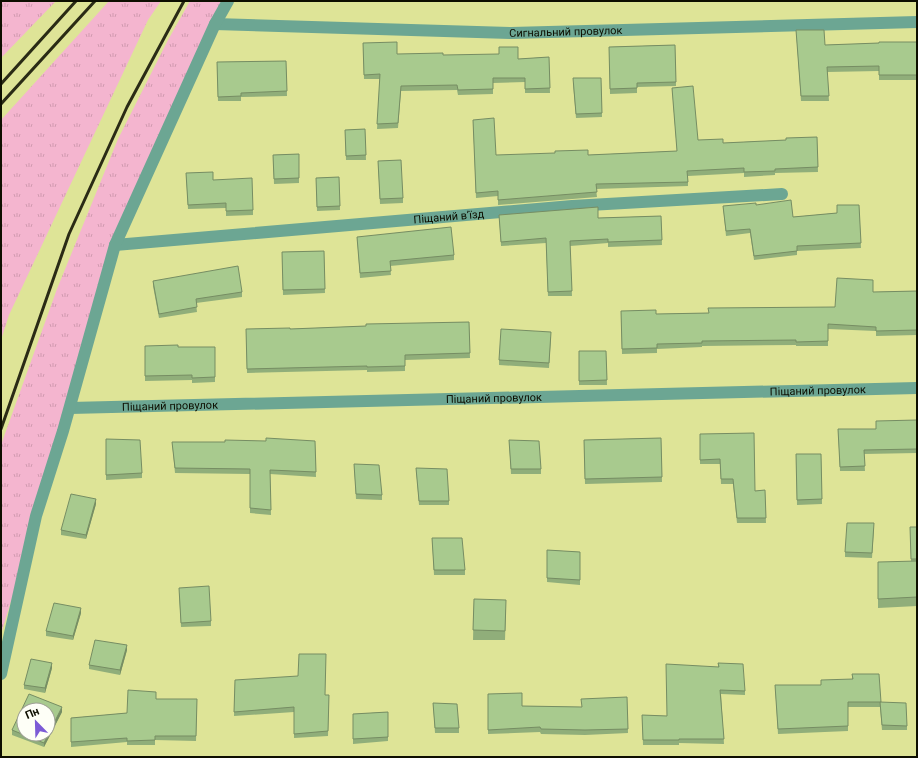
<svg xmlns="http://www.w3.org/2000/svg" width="918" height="758" viewBox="0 0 918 758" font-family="Roboto,sans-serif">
<defs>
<pattern id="grass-tufts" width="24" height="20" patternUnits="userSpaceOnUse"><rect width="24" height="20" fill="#f4b5cf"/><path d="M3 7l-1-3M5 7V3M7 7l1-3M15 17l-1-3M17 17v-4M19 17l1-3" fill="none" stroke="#d09ab0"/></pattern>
</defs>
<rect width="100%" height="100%" fill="#dee497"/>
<path fill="url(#grass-tufts)" d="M 1,1 L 56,1 L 1,58 Z
M 109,1 L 161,1 L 148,20 L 9,315 L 1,340 L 1,120 Z
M 190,1 L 230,1 L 115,245 L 70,408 L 1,634 L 1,447 L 2,442 L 57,289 L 118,139 L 168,40 Z"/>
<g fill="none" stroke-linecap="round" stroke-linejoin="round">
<g stroke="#6ca693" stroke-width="12">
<path id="s1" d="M 215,24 L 511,33 L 917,22"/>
<path id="s2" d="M 115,245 L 572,206 L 782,194"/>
<path id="s3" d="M 70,408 L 917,388"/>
<path d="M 1,674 L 36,516 L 63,431 L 115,245 L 215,24 L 228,1"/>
</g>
<path stroke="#2a2b15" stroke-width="3" d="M 1,84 L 76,1
M 1,104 L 95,1
M 1,429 L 69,234 L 127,107 L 184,1"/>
</g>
<path fill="#90ae7a" d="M 796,30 L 825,45 L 917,42 L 917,80 L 879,80 L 879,71 L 827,72 L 829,101 L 801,101 Z
M 363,43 L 397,54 L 443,55 L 518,59 L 549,57 L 550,93 L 525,93 L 525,82 L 493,83 L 493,94 L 458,95 L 457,90 L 401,91 L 398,128 L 377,129 L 380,79 L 364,79 Z
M 675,45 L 676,86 L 637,87 L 637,93 L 610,94 L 609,47 Z
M 286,61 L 287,96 L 241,97 L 241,101 L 218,101 L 217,62 Z
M 601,78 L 602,117 L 576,118 L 573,83 Z
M 672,88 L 698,140 L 723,143 L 786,140 L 817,137 L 818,172 L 775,173 L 775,175 L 744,177 L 744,173 L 688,176 L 688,186 L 596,189 L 597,197 L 498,205 L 498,196 L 476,198 L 473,120 L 496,155 L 588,155 L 677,151 Z
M 365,129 L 366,160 L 346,160 L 345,130 Z
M 299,154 L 299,183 L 274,184 L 273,155 Z
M 378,161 L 403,198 L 403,203 L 380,204 Z
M 186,173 L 213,180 L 253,210 L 253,215 L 226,216 L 226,208 L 188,209 Z
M 339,177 L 340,210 L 317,211 L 316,178 Z
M 756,205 L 793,217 L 837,213 L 859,205 L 861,248 L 797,251 L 797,255 L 754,260 L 750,233 L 726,236 L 723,206 Z
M 499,215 L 598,218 L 661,216 L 662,245 L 608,247 L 608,243 L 570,246 L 572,296 L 548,296 L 546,243 L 501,246 Z
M 357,237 L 454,255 L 454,260 L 390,266 L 391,275 L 360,278 Z
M 324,251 L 325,293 L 283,295 L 282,252 Z
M 153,281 L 242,292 L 242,297 L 196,303 L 197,312 L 159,318 L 153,286 Z
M 917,291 L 917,335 L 876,336 L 876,331 L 828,329 L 828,346 L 796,346 L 796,345 L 702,346 L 702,347 L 657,349 L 657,353 L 622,354 L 621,311 L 656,314 L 709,313 L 835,307 L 873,292 Z
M 469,322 L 470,358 L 405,360 L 405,371 L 367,372 L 367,370 L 247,373 L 246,329 L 290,329 Z
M 551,337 L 549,368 L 499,365 L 499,360 Z
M 145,346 L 178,347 L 215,347 L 215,382 L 192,383 L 192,380 L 145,381 Z
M 579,351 L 606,351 L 607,385 L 579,385 Z
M 917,420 L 917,453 L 864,454 L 865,471 L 840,471 L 838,429 L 876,429 Z
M 700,434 L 755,491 L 765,490 L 766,523 L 737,523 L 733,484 L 721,484 L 720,464 L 700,464 Z
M 661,438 L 662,482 L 585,484 L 584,440 Z
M 106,439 L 142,473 L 142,478 L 106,480 Z
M 509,440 L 541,469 L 541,474 L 511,474 Z
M 266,441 L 315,441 L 316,477 L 270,474 L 271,515 L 250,513 L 250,474 L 175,473 L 172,442 L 225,442 Z
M 796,454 L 821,454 L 822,504 L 797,505 Z
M 354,464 L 382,495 L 382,500 L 356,499 Z
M 416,468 L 449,501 L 449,505 L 419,505 Z
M 96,504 L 86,539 L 61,535 L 61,530 Z
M 910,527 L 917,527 L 917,606 L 878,608 L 878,562 L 911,562 Z
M 874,528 L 872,558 L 845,557 L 845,552 Z
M 432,538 L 465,570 L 465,575 L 434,575 Z
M 547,550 L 580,552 L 580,585 L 547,582 Z
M 179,593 L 211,621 L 211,626 L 181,627 Z
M 474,599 L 506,610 L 505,640 L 473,640 Z
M 81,613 L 73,640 L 46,636 L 46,631 Z
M 127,650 L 120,675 L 89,669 L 89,665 Z
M 718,663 L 745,691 L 745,695 L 721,694 L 724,744 L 679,743 L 679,745 L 643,745 L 642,715 L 667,716 L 718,667 Z
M 52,668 L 45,693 L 24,689 L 24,685 Z
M 852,674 L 881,703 L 907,726 L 907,730 L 882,730 L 880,707 L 848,707 L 848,731 L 778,734 L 775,685 L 821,685 L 852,679 Z
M 235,680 L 325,695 L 329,695 L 328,736 L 294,738 L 294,712 L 234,716 Z
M 488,694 L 522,706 L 581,707 L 627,697 L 628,733 L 585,735 L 541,734 L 540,732 L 488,734 Z
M 197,699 L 196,741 L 155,740 L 155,745 L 127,745 L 127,742 L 71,747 L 71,718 L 127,713 Z
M 433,703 L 459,728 L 459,733 L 435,733 Z
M 62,712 L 44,747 L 12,735 L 12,730 Z
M 388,712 L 388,741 L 353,744 L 353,714 Z"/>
<path fill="#768d63" d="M 96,499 L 96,504 L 86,539 L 86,535 Z
M 81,608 L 81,613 L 73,640 L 73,636 Z
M 127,645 L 127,650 L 120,675 L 120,670 Z
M 52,663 L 52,668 L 45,693 L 45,688 Z
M 62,707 L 62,712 L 44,747 L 44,743 Z"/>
<path fill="#a8ca8e" stroke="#768d63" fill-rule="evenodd" d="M 796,30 L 824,30 L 825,45 L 879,43 L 879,42 L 917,42 L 917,75 L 879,75 L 879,66 L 827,67 L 829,96 L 801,96 Z
M 397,42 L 397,54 L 443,53 L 443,55 L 499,54 L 499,47 L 518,47 L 518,59 L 549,57 L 550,88 L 525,89 L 525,78 L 493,78 L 493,89 L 458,90 L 457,85 L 401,86 L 398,123 L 377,124 L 380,74 L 364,75 L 363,43 Z
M 675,45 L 676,82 L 637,83 L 637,88 L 610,89 L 609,47 Z
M 286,61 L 287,91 L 241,93 L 241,96 L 218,97 L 217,62 Z
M 573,78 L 601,78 L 602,113 L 576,114 Z
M 693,86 L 698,140 L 723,139 L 723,143 L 786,140 L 786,138 L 817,137 L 818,167 L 775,169 L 775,171 L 744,172 L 744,168 L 687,171 L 688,182 L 596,184 L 597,192 L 498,200 L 498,191 L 476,193 L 473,120 L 494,118 L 496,155 L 555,153 L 555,151 L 588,150 L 588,155 L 677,151 L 672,88 Z
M 365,129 L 366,155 L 346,156 L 345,130 Z
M 299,154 L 299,178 L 274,179 L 273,155 Z
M 401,160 L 403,198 L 380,199 L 378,161 Z
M 213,172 L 213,180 L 252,178 L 253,210 L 226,211 L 226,203 L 188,205 L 186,173 Z
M 339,177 L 340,206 L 317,207 L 316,178 Z
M 791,200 L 793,217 L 837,213 L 837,205 L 859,205 L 861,243 L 797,246 L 797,251 L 754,256 L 750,229 L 726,231 L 723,206 L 756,203 L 756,205 Z
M 598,207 L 598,218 L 661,216 L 662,240 L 608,242 L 608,239 L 570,241 L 572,291 L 548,292 L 546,238 L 501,242 L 499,215 Z
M 451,227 L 454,255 L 390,261 L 391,271 L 360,273 L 357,237 Z
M 324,251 L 325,289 L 283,290 L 282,252 Z
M 238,266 L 242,292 L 196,299 L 197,307 L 159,314 L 153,281 Z
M 837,278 L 873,280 L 873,292 L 917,291 L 917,330 L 876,331 L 876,327 L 828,324 L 828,341 L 796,342 L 796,340 L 702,341 L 702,343 L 657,344 L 657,348 L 622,349 L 621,311 L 656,310 L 656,314 L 709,313 L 708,308 L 835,307 Z
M 469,322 L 470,353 L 405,355 L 405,366 L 367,367 L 367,366 L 247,369 L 246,329 L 290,328 L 290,329 L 366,326 L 366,324 Z
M 501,329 L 551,332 L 549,363 L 499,360 Z
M 178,345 L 178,347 L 215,347 L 215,377 L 192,378 L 192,375 L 145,376 L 145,346 Z
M 579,351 L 606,351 L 607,380 L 579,381 Z
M 917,420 L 917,449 L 864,450 L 865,466 L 840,467 L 838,429 L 876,429 L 876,421 Z
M 754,433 L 755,491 L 765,490 L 766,518 L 737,518 L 733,479 L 721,479 L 720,459 L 700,460 L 700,434 Z
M 266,438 L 315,441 L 316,472 L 270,470 L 271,510 L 250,508 L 250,469 L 175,468 L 172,442 L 225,442 L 225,440 L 266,441 Z
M 661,438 L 662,477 L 585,479 L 584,440 Z
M 106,439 L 140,440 L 142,473 L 106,475 Z
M 509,440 L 539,441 L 541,469 L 511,469 Z
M 796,454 L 821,454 L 822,499 L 797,500 Z
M 354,464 L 379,465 L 382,495 L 356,494 Z
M 416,468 L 447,469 L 449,501 L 419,501 Z
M 71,494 L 96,499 L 86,535 L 61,530 Z
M 847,523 L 874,523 L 872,553 L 845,552 Z
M 910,527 L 917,527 L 917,559 L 911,559 Z
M 432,538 L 462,538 L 465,570 L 434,570 Z
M 547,550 L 580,552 L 580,580 L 547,578 Z
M 917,561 L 917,597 L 878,599 L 878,562 Z
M 209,586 L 211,621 L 181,623 L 179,588 Z
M 474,599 L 506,600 L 505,631 L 473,630 Z
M 54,603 L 81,608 L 73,636 L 46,631 Z
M 95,640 L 127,645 L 120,670 L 89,665 Z
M 299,654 L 326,654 L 325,695 L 329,695 L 328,731 L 294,734 L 294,707 L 234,712 L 235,680 L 298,676 Z
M 31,659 L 52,663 L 45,688 L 24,685 Z
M 718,663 L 743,664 L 745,691 L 720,690 L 724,739 L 679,739 L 679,740 L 643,740 L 642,715 L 667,716 L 666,664 L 719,667 Z
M 852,674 L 879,674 L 881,702 L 848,702 L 848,726 L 778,729 L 775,685 L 821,685 L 821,680 L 853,679 Z
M 128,690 L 156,692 L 156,699 L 197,699 L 196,736 L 155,736 L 155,740 L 127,741 L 127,738 L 71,742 L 71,718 L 127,713 Z
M 522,693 L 522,706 L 582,707 L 581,699 L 627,697 L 628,729 L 585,730 L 541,729 L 540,727 L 488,730 L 488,694 Z
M 29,694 L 62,707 L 44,743 L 12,730 ZM 24,710 L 48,710 L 48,734 L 24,734 Z
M 880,702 L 906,703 L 907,726 L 882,725 Z
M 433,703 L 457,704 L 459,728 L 435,728 Z
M 388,712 L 388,737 L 353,739 L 353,714 Z"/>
<g text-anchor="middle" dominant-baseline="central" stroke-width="3" stroke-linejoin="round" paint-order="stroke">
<g font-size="11" fill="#0d0e00" stroke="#fefff7">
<text stroke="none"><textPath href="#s1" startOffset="351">Сигнальний провулок</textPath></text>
<text stroke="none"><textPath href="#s2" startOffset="335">Піщаний в’їзд</textPath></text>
<text stroke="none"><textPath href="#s3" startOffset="748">Піщаний провулок</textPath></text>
<text stroke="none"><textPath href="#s3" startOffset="424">Піщаний провулок</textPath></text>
<text stroke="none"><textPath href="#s3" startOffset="100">Піщаний провулок</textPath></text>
</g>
</g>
<rect width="918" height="758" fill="none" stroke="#0d0e00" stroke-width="4"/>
<g transform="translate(36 722) rotate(337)"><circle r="19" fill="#fefff7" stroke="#9e9f94"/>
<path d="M0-3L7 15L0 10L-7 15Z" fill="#7c5bd6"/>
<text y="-6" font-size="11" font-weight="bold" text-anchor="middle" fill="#0d0e00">Пн</text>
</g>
</svg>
